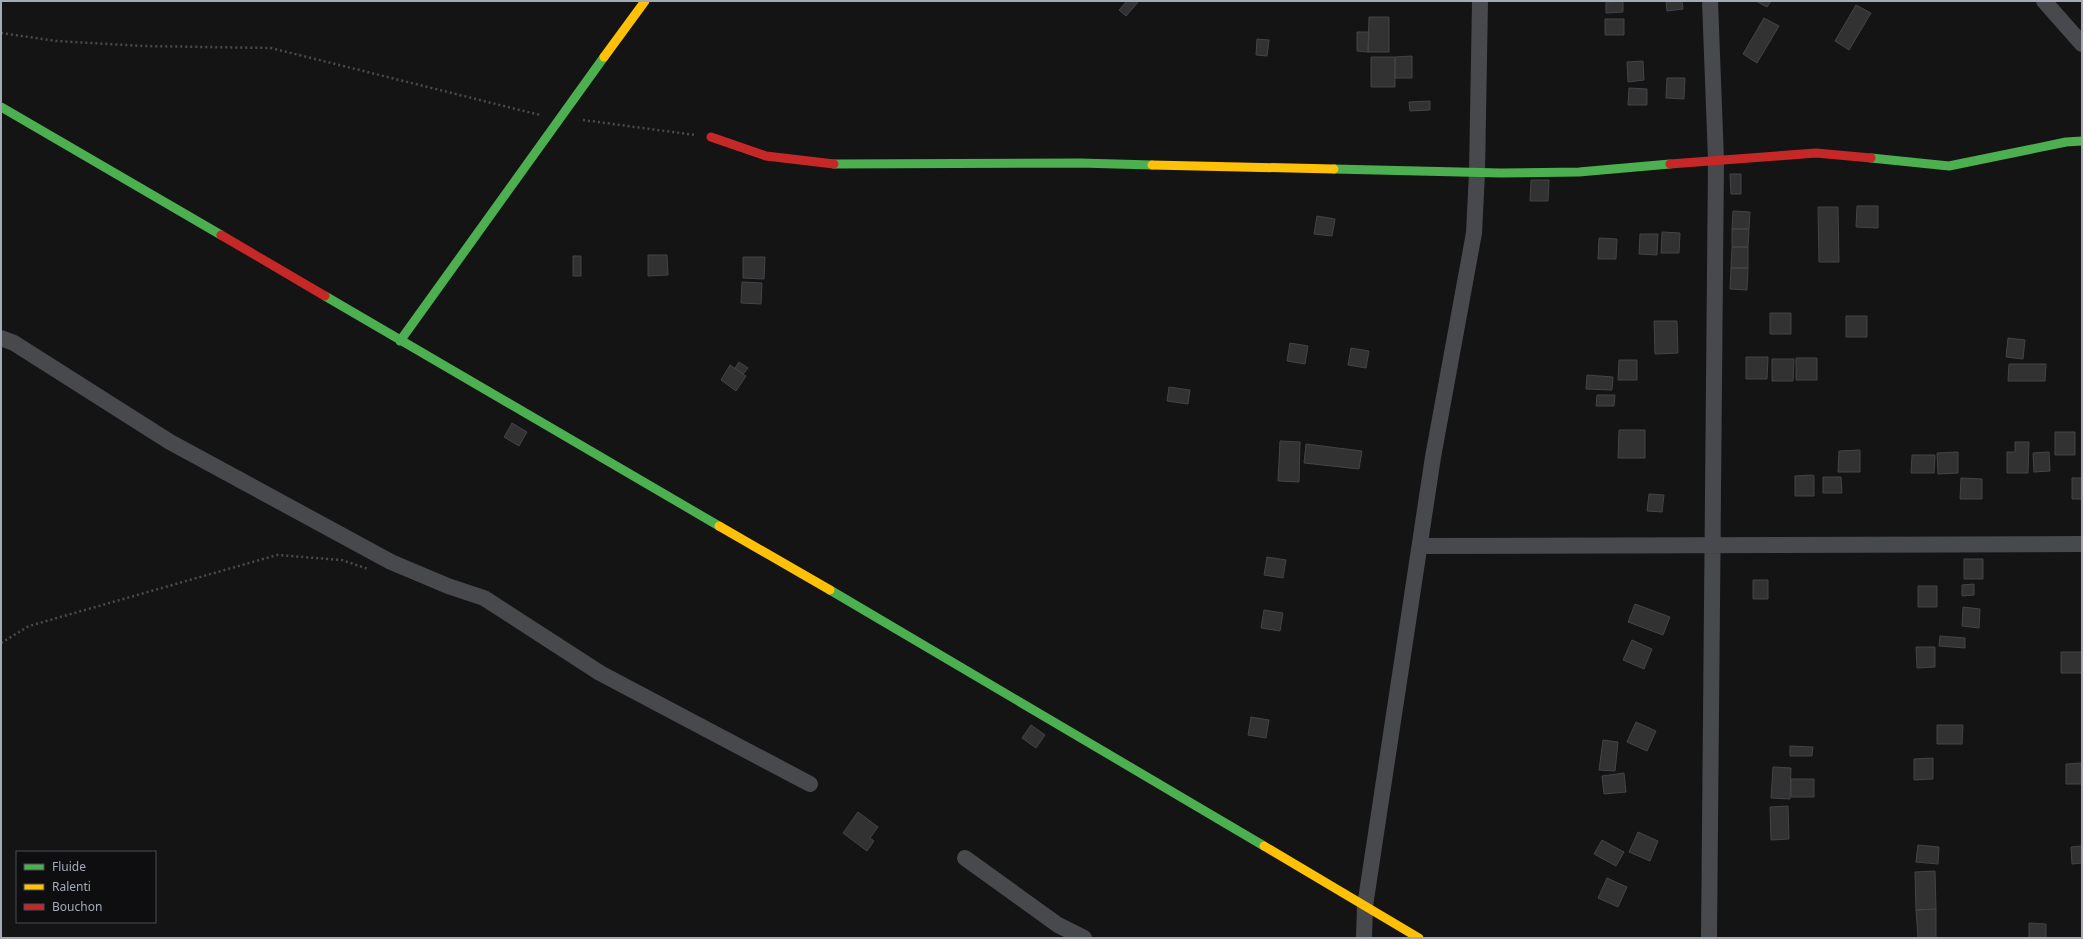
<svg xmlns="http://www.w3.org/2000/svg" width="2083" height="939" viewBox="0 0 2083 939" font-family="'Noto Sans',sans-serif">
<rect width="100%" height="100%" fill="#141414"/>
<path fill="#323233" stroke="#424448" d="M 1127,1 L 1139,1 L 1126,16 L 1119,10 Z
M 1623,1 L 1623,12 L 1606,13 L 1606,2 Z
M 1666,1 L 1682,1 L 1683,9 L 1667,11 Z
M 1756,1 L 1771,1 L 1767,7 Z
M 1856,5 L 1871,13 L 1849,50 L 1835,41 Z
M 1369,17 L 1389,17 L 1389,52 L 1368,52 Z
M 1764,18 L 1779,26 L 1757,63 L 1743,54 Z
M 1605,19 L 1624,19 L 1624,35 L 1605,35 Z
M 1357,32 L 1369,32 L 1368,52 L 1357,51 Z
M 1257,39 L 1269,40 L 1267,56 L 1256,55 Z
M 1412,56 L 1412,78 L 1395,78 L 1395,57 Z
M 1371,57 L 1395,57 L 1395,87 L 1371,87 Z
M 1643,61 L 1644,80 L 1628,82 L 1627,62 Z
M 1667,78 L 1685,78 L 1684,99 L 1666,98 Z
M 1629,88 L 1647,89 L 1647,105 L 1628,105 Z
M 1430,101 L 1430,110 L 1410,111 L 1409,102 Z
M 1730,174 L 1741,174 L 1741,194 L 1731,194 Z
M 1531,180 L 1549,180 L 1548,201 L 1530,201 Z
M 1857,206 L 1878,206 L 1878,228 L 1856,227 Z
M 1818,207 L 1838,207 L 1839,262 L 1819,262 Z
M 1733,211 L 1750,212 L 1749,229 L 1732,229 Z
M 1317,216 L 1335,219 L 1332,236 L 1314,234 Z
M 1732,229 L 1749,229 L 1748,247 L 1732,247 Z
M 1662,232 L 1680,233 L 1679,253 L 1661,253 Z
M 1640,234 L 1658,234 L 1657,255 L 1639,254 Z
M 1599,238 L 1617,239 L 1616,259 L 1598,259 Z
M 1732,247 L 1748,247 L 1748,268 L 1731,268 Z
M 648,255 L 667,255 L 668,275 L 648,276 Z
M 573,256 L 581,256 L 581,276 L 573,276 Z
M 743,257 L 765,257 L 764,279 L 743,278 Z
M 1731,268 L 1748,268 L 1747,290 L 1730,289 Z
M 742,282 L 762,283 L 761,304 L 741,303 Z
M 1770,313 L 1791,313 L 1791,334 L 1770,334 Z
M 1846,316 L 1867,316 L 1867,337 L 1846,337 Z
M 1654,321 L 1677,321 L 1678,353 L 1655,354 Z
M 2008,338 L 2025,340 L 2023,359 L 2006,357 Z
M 1290,343 L 1308,346 L 1305,364 L 1287,361 Z
M 1351,348 L 1369,351 L 1366,368 L 1348,365 Z
M 1746,357 L 1768,357 L 1767,379 L 1746,379 Z
M 1796,358 L 1817,358 L 1817,380 L 1796,380 Z
M 1772,359 L 1794,359 L 1793,381 L 1772,381 Z
M 1619,360 L 1637,360 L 1637,380 L 1618,380 Z
M 739,362 L 748,368 L 743,374 L 735,368 Z
M 2009,364 L 2046,364 L 2045,381 L 2008,381 Z
M 730,365 L 746,376 L 736,391 L 721,380 Z
M 1587,375 L 1613,377 L 1612,390 L 1586,389 Z
M 1169,387 L 1190,390 L 1188,404 L 1167,401 Z
M 1597,395 L 1615,395 L 1614,406 L 1596,406 Z
M 512,423 L 527,432 L 519,446 L 504,437 Z
M 1619,430 L 1645,430 L 1645,458 L 1618,458 Z
M 2055,432 L 2075,432 L 2075,455 L 2055,455 Z
M 1280,441 L 1300,442 L 1299,482 L 1278,481 Z
M 2015,442 L 2029,442 L 2028,473 L 2007,473 L 2007,452 L 2015,452 Z
M 1306,444 L 1362,451 L 1359,469 L 1304,463 Z
M 1860,450 L 1860,472 L 1838,472 L 1839,451 Z
M 1958,452 L 1958,473 L 1938,474 L 1937,453 Z
M 2049,452 L 2050,471 L 2034,472 L 2033,453 Z
M 1912,455 L 1935,455 L 1934,473 L 1911,473 Z
M 1812,475 L 1814,476 L 1814,496 L 1795,496 L 1795,476 Z
M 1823,477 L 1841,477 L 1842,493 L 1823,493 Z
M 1961,478 L 1982,479 L 1982,499 L 1960,499 Z
M 2072,478 L 2082,478 L 2082,499 L 2072,499 Z
M 1649,494 L 1664,495 L 1662,512 L 1647,511 Z
M 1267,557 L 1286,560 L 1283,578 L 1264,575 Z
M 1964,559 L 1983,559 L 1983,579 L 1964,579 Z
M 1753,580 L 1768,580 L 1768,599 L 1753,599 Z
M 1974,584 L 1974,595 L 1962,596 L 1962,585 Z
M 1918,586 L 1937,586 L 1937,607 L 1918,607 Z
M 1635,604 L 1670,617 L 1663,635 L 1628,622 Z
M 1963,607 L 1980,609 L 1979,628 L 1962,626 Z
M 1264,610 L 1283,613 L 1280,631 L 1261,628 Z
M 1940,636 L 1965,638 L 1965,648 L 1939,646 Z
M 1632,640 L 1652,649 L 1644,669 L 1623,660 Z
M 1916,647 L 1935,647 L 1935,667 L 1917,668 Z
M 2061,652 L 2082,652 L 2082,673 L 2061,673 Z
M 1251,717 L 1269,720 L 1266,738 L 1248,735 Z
M 1636,722 L 1656,731 L 1647,751 L 1627,742 Z
M 1031,725 L 1045,735 L 1036,748 L 1022,738 Z
M 1937,725 L 1963,725 L 1962,744 L 1937,744 Z
M 1603,740 L 1618,742 L 1615,771 L 1599,770 Z
M 1790,746 L 1813,747 L 1812,756 L 1790,756 Z
M 1933,758 L 1933,779 L 1914,780 L 1914,759 Z
M 2082,763 L 2082,784 L 2066,784 L 2066,764 Z
M 1773,767 L 1791,768 L 1790,799 L 1771,798 Z
M 1624,773 L 1626,792 L 1604,794 L 1602,776 Z
M 1791,779 L 1814,779 L 1814,797 L 1791,797 Z
M 1788,806 L 1789,839 L 1771,840 L 1770,807 Z
M 858,812 L 878,827 L 870,838 L 874,841 L 867,851 L 843,833 Z
M 1638,832 L 1658,841 L 1650,861 L 1629,852 Z
M 1602,840 L 1624,852 L 1616,866 L 1594,854 Z
M 1918,845 L 1939,847 L 1938,864 L 1916,862 Z
M 2082,846 L 2082,863 L 2072,864 L 2071,847 Z
M 1935,871 L 1936,909 L 1916,910 L 1915,872 Z
M 1607,878 L 1627,887 L 1618,907 L 1598,898 Z
M 1936,909 L 1936,938 L 1918,938 L 1916,910 Z
M 2029,923 L 2046,924 L 2046,938 L 2029,938 Z"/>
<g fill="none" stroke-linecap="round" stroke-linejoin="round">
<path stroke="#4a4b4f" stroke-width="2.5" stroke-dasharray="2 3" stroke-linecap="butt" d="M 1,33 L 56,41 L 143,46 L 271,48 L 540,115
M 583,120 L 695,135
M 1,643 L 29,626 L 277,555 L 342,560 L 368,569"/>
<path stroke="#48494d" stroke-width="16" d="M 2044,1 L 2082,44
M 1,338 L 14,343 L 170,442 L 391,562 L 448,586 L 484,598 L 600,673 L 810,784
M 1420,546 L 2082,544
M 965,858 L 1058,925 L 1084,938
M 1364,938 L 1365,906 L 1433,457 L 1474,233 L 1477,173 L 1480,1
M 1709,938 L 1716,160 L 1710,1"/>
<path stroke="#4caf50" stroke-width="9" d="M 1,107 L 221,235
M 1871,158 L 1949,166 L 2066,142 L 2082,141
M 834,164 L 1080,163 L 1152,165
M 1334,169 L 1501,173 L 1579,172 L 1670,164
M 325,296 L 719,526
M 400,341 L 604,57
M 830,590 L 1264,846"/>
<path stroke="#ffc107" stroke-width="9" d="M 604,57 L 645,1
M 1152,165 L 1334,169
M 719,526 L 830,590
M 1264,846 L 1419,938"/>
<path stroke="#c62828" stroke-width="9" d="M 711,137 L 766,156 L 834,164
M 1670,164 L 1816,153 L 1871,158
M 221,235 L 325,296"/>
</g>
<rect width="2083" height="939" fill="none" stroke="#a4aab6" stroke-width="4"/>
<rect x="16" y="851" width="140" height="72" fill="#0e0e10" stroke="#4a4c52"/>
<rect x="24" y="864" width="20" height="6" fill="#4caf50" stroke="#4a4c52"/>
<text x="52" y="871" font-size="12" fill="#a4aab6">Fluide</text>
<rect x="24" y="884" width="20" height="6" fill="#ffc107" stroke="#4a4c52"/>
<text x="52" y="891" font-size="12" fill="#a4aab6">Ralenti</text>
<rect x="24" y="904" width="20" height="6" fill="#c62828" stroke="#4a4c52"/>
<text x="52" y="911" font-size="12" fill="#a4aab6">Bouchon</text>
</svg>
